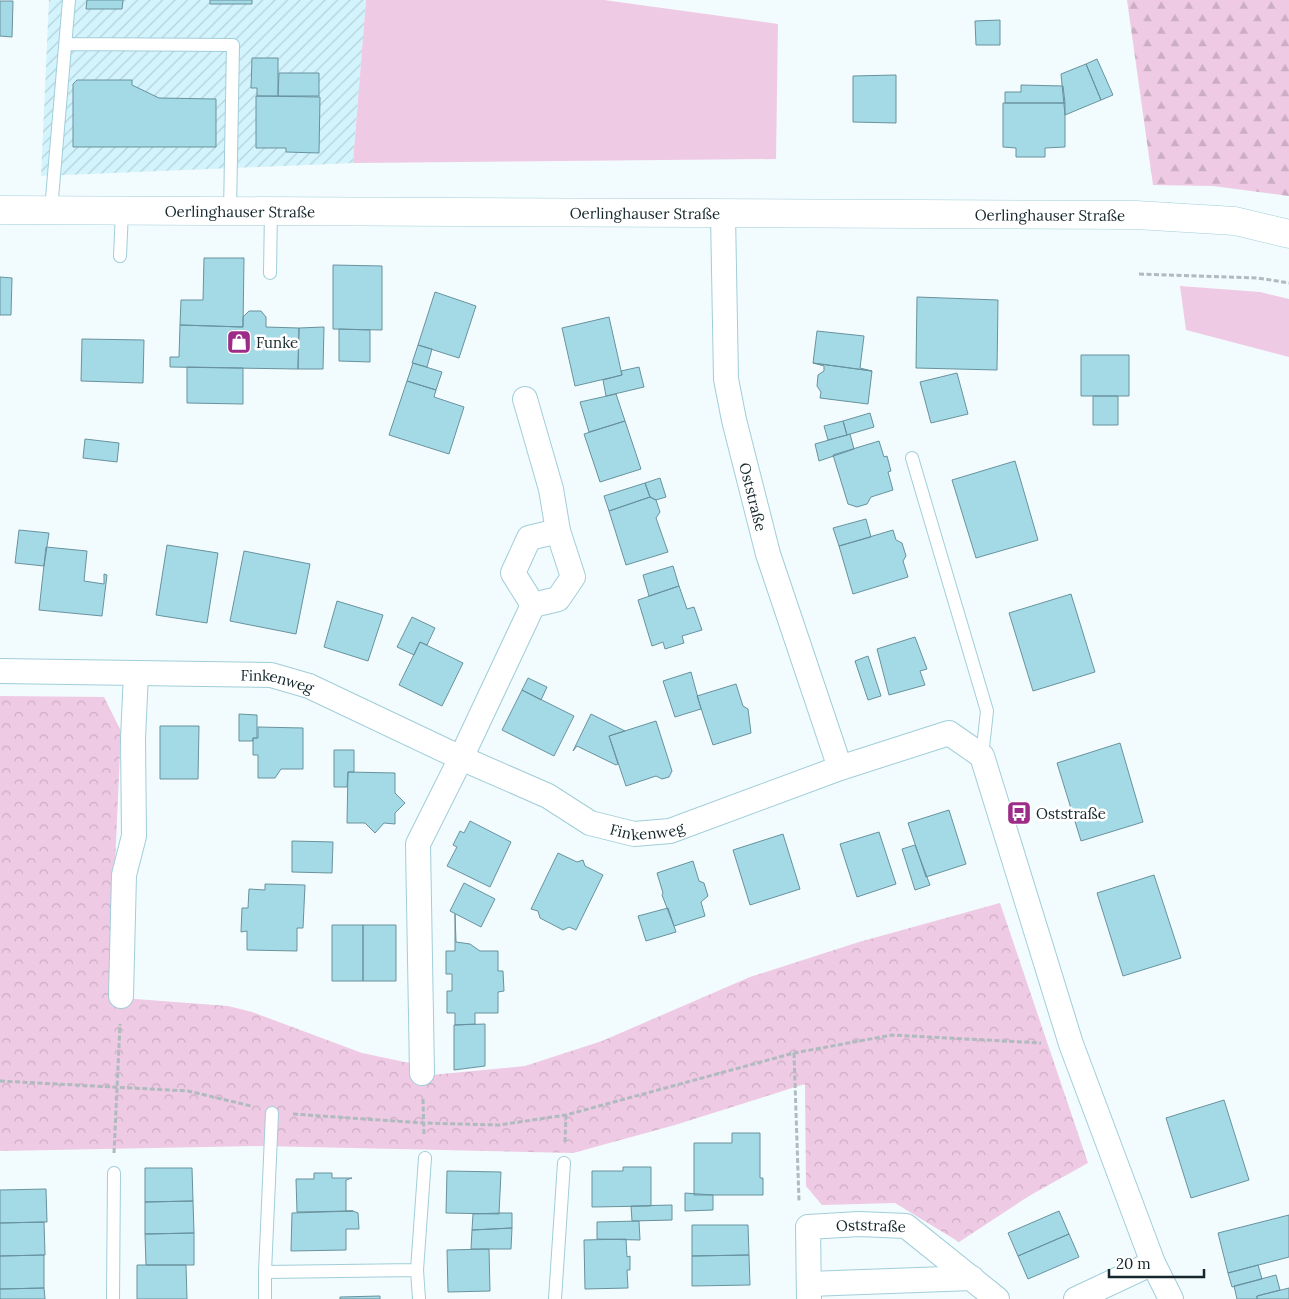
<svg xmlns="http://www.w3.org/2000/svg" width="1289" height="1299" viewBox="0 0 1289 1299" font-family="Lora,serif">
<defs>
<pattern id="industrial-furrows" width="10" height="10" patternUnits="userSpaceOnUse" patternTransform="scale(1.25)"><rect width="10" height="10" fill="#d3f4fd"/><path d="M-1 1l2-2M0 10L10 0M9 11l2-2" fill="none" stroke="#b4d1d9"/></pattern>
<pattern id="forest-firs" width="22" height="20" patternUnits="userSpaceOnUse" patternTransform="scale(1.25)"><rect width="22" height="20" fill="#efcae4"/><path d="M5 1l3.5 6h-7zM16 11l3.5 6h-7z" fill="#ccaec4"/></pattern>
<pattern id="park-crowns" width="20" height="18" patternUnits="userSpaceOnUse" patternTransform="scale(1.25)"><rect width="20" height="18" fill="#efcae4"/><path d="M2 6a3 3 0 1 1 6 0M12 15a3 3 0 1 1 6 0" fill="none" stroke="#ccaec4"/></pattern>
</defs>
<rect width="100%" height="100%" fill="#f2fbfd"/>
<path fill="url(#industrial-furrows)" d="M 49,0 L 366,0 L 353,163 L 41,176 Z"/>
<path fill="#efcae4" d="M 366,0 L 604,0 L 778,24 L 776,159 L 353,163 Z
M 1180,286 L 1260,292 L 1289,299 L 1289,357 L 1186,330 Z"/>
<path fill="url(#forest-firs)" d="M 1127,0 L 1289,0 L 1289,196 L 1213,186 L 1153,185 Z"/>
<path fill="url(#park-crowns)" d="M 0,696 L 104,697 L 121,731 L 109,997 L 228,1006 L 252,1012 L 362,1053 L 414,1064 L 431,1075 L 525,1066 L 602,1041 L 750,977 L 859,942 L 1000,903 L 1088,1163 L 1029,1196 L 959,1242 L 895,1203 L 822,1205 L 806,1186 L 805,1084 L 675,1125 L 573,1153 L 262,1146 L 0,1151 Z"/>
<path fill="#a4d9e6" stroke="#68939e" d="M 87,0 L 123,0 L 122,9 L 86,9 Z
M 210,0 L 252,0 L 252,4 L 210,4 Z
M 0,1 L 13,1 L 12,37 L 0,36 Z
M 1000,20 L 1000,45 L 976,45 L 975,21 Z
M 252,58 L 278,58 L 278,96 L 257,96 L 257,88 L 251,88 Z
M 1097,59 L 1113,95 L 1101,100 L 1086,64 Z
M 1086,64 L 1101,100 L 1065,115 L 1061,74 Z
M 279,73 L 319,73 L 319,96 L 278,96 Z
M 896,75 L 896,123 L 853,122 L 853,76 Z
M 77,80 L 132,80 L 132,85 L 159,98 L 216,99 L 216,147 L 73,147 L 73,84 Z
M 1021,85 L 1063,86 L 1065,103 L 1005,103 L 1005,92 L 1021,92 Z
M 256,96 L 320,97 L 319,153 L 286,152 L 286,148 L 256,148 Z
M 1003,103 L 1065,103 L 1065,147 L 1045,148 L 1045,157 L 1016,157 L 1016,148 L 1003,147 Z
M 204,258 L 244,258 L 243,327 L 180,325 L 181,300 L 203,300 Z
M 333,265 L 382,266 L 382,330 L 333,329 Z
M 0,277 L 12,278 L 11,315 L 0,315 Z
M 435,292 L 476,306 L 459,358 L 418,345 Z
M 917,297 L 998,300 L 997,370 L 916,368 Z
M 249,311 L 261,311 L 266,317 L 266,327 L 299,328 L 298,369 L 170,367 L 170,357 L 179,357 L 180,325 L 243,327 L 243,317 Z
M 609,317 L 622,375 L 575,386 L 562,328 Z
M 324,327 L 323,369 L 298,369 L 299,328 Z
M 339,329 L 370,330 L 370,362 L 339,361 Z
M 817,331 L 864,336 L 860,368 L 872,371 L 813,363 Z
M 82,339 L 144,340 L 143,383 L 81,381 Z
M 418,345 L 432,349 L 427,367 L 412,363 Z
M 1081,355 L 1129,355 L 1129,396 L 1081,396 Z
M 413,363 L 442,372 L 436,390 L 407,381 Z
M 813,363 L 872,371 L 868,404 L 820,398 L 821,392 L 817,386 L 818,375 L 824,371 L 824,366 Z
M 187,367 L 243,368 L 243,404 L 187,403 Z
M 639,367 L 644,387 L 606,396 L 603,380 L 622,375 L 621,371 Z
M 957,373 L 968,414 L 931,423 L 920,382 Z
M 407,381 L 436,390 L 434,397 L 464,407 L 449,454 L 389,435 Z
M 616,394 L 625,421 L 589,432 L 580,402 Z
M 1093,396 L 1118,396 L 1118,425 L 1093,425 Z
M 870,413 L 874,427 L 847,435 L 843,421 Z
M 625,421 L 641,469 L 600,482 L 584,434 Z
M 843,421 L 847,435 L 828,440 L 824,426 Z
M 850,434 L 854,449 L 819,461 L 815,444 Z
M 85,439 L 119,443 L 117,462 L 83,458 Z
M 879,441 L 884,457 L 887,456 L 891,471 L 888,472 L 893,490 L 871,497 L 867,504 L 857,507 L 848,504 L 833,455 Z
M 1015,461 L 1038,540 L 976,558 L 952,480 Z
M 660,478 L 666,497 L 656,500 L 650,497 L 645,483 Z
M 645,483 L 650,497 L 609,511 L 604,496 Z
M 650,497 L 656,500 L 660,512 L 656,518 L 668,552 L 626,565 L 609,511 Z
M 866,519 L 871,537 L 839,546 L 833,528 Z
M 19,530 L 49,533 L 44,566 L 15,563 Z
M 893,530 L 896,540 L 902,543 L 906,556 L 903,561 L 908,577 L 853,594 L 839,546 Z
M 167,545 L 218,553 L 207,623 L 156,615 Z
M 46,547 L 87,551 L 84,581 L 104,584 L 104,574 L 107,575 L 102,616 L 39,610 Z
M 244,551 L 310,564 L 296,634 L 230,621 Z
M 673,566 L 679,586 L 649,596 L 643,575 Z
M 679,586 L 687,609 L 694,607 L 702,630 L 682,636 L 684,643 L 665,649 L 663,642 L 652,646 L 638,600 Z
M 1071,594 L 1095,672 L 1033,691 L 1009,613 Z
M 337,601 L 383,615 L 368,661 L 324,647 Z
M 412,617 L 435,628 L 427,645 L 420,642 L 414,655 L 397,647 Z
M 915,637 L 927,669 L 920,671 L 925,685 L 889,695 L 877,649 Z
M 420,642 L 463,663 L 442,706 L 399,685 Z
M 868,656 L 881,696 L 868,700 L 855,661 Z
M 691,672 L 701,709 L 675,717 L 663,681 Z
M 528,678 L 547,687 L 541,700 L 522,690 Z
M 736,684 L 743,706 L 748,709 L 751,733 L 713,745 L 697,696 Z
M 522,690 L 574,716 L 554,756 L 502,730 Z
M 239,714 L 257,715 L 257,738 L 253,738 L 253,741 L 239,741 Z
M 591,714 L 625,731 L 609,736 L 618,764 L 616,765 L 577,746 L 573,751 Z
M 656,721 L 672,771 L 669,777 L 662,779 L 656,776 L 626,786 L 609,736 Z
M 160,726 L 199,726 L 198,779 L 160,779 Z
M 258,727 L 303,728 L 303,769 L 281,769 L 275,778 L 258,778 L 258,755 L 253,755 L 253,738 L 258,738 Z
M 1120,743 L 1143,822 L 1081,841 L 1057,763 Z
M 334,750 L 354,750 L 354,772 L 348,772 L 347,787 L 334,787 Z
M 348,772 L 395,773 L 395,793 L 405,803 L 395,813 L 395,824 L 384,823 L 375,833 L 365,823 L 347,823 Z
M 949,810 L 966,864 L 926,877 L 908,823 Z
M 470,821 L 511,842 L 490,887 L 447,866 L 457,847 L 453,845 L 460,831 L 464,833 Z
M 879,832 L 896,884 L 857,897 L 840,844 Z
M 783,834 L 800,889 L 750,905 L 733,850 Z
M 292,841 L 333,842 L 332,873 L 292,872 Z
M 915,845 L 930,885 L 915,890 L 902,849 Z
M 558,853 L 577,862 L 583,860 L 585,866 L 603,875 L 576,930 L 569,927 L 563,930 L 540,918 L 538,911 L 531,909 Z
M 693,861 L 699,881 L 704,883 L 708,896 L 701,902 L 705,916 L 674,926 L 662,895 L 663,893 L 657,873 Z
M 1154,875 L 1181,958 L 1123,976 L 1097,893 Z
M 464,883 L 495,899 L 481,927 L 450,911 Z
M 265,884 L 305,885 L 303,928 L 297,928 L 297,951 L 247,950 L 247,931 L 241,932 L 242,908 L 248,908 L 249,889 L 265,890 Z
M 668,908 L 676,932 L 646,941 L 638,916 Z
M 455,914 L 456,942 L 470,944 L 480,951 L 498,951 L 498,971 L 503,971 L 504,991 L 498,992 L 498,1013 L 475,1013 L 475,1024 L 455,1025 L 455,1013 L 447,1013 L 447,991 L 452,991 L 452,974 L 446,974 L 446,951 L 455,951 Z
M 332,925 L 363,925 L 363,981 L 332,981 Z
M 363,925 L 396,925 L 396,981 L 363,981 Z
M 485,1024 L 485,1066 L 454,1070 L 454,1025 Z
M 1224,1100 L 1249,1180 L 1191,1198 L 1166,1118 Z
M 732,1133 L 760,1133 L 760,1178 L 763,1178 L 763,1195 L 694,1195 L 694,1143 L 732,1143 Z
M 623,1167 L 651,1167 L 651,1206 L 592,1207 L 592,1171 L 623,1171 Z
M 145,1168 L 192,1168 L 193,1201 L 145,1202 Z
M 447,1171 L 501,1172 L 499,1214 L 446,1213 Z
M 314,1173 L 332,1173 L 332,1178 L 352,1178 L 346,1180 L 346,1211 L 353,1211 L 297,1212 L 296,1179 L 314,1179 Z
M 46,1189 L 47,1222 L 0,1223 L 0,1190 Z
M 685,1193 L 713,1195 L 713,1210 L 685,1211 Z
M 193,1201 L 194,1233 L 145,1234 L 145,1202 Z
M 672,1205 L 672,1220 L 632,1221 L 631,1206 Z
M 353,1211 L 358,1213 L 359,1229 L 346,1229 L 346,1250 L 291,1251 L 292,1213 Z
M 1059,1211 L 1069,1234 L 1018,1256 L 1008,1233 Z
M 500,1213 L 512,1213 L 512,1228 L 472,1230 L 473,1214 Z
M 1289,1215 L 1289,1257 L 1228,1273 L 1218,1233 Z
M 639,1221 L 640,1240 L 597,1239 L 597,1222 Z
M 44,1222 L 45,1255 L 0,1256 L 0,1223 Z
M 692,1225 L 748,1225 L 749,1255 L 692,1256 Z
M 512,1228 L 511,1249 L 471,1249 L 472,1230 Z
M 194,1233 L 194,1265 L 146,1265 L 145,1234 Z
M 1069,1234 L 1079,1257 L 1028,1279 L 1018,1256 Z
M 626,1239 L 627,1257 L 630,1256 L 630,1270 L 627,1270 L 628,1288 L 585,1289 L 584,1240 Z
M 489,1249 L 490,1291 L 448,1292 L 447,1250 Z
M 44,1255 L 44,1288 L 0,1289 L 0,1256 Z
M 749,1255 L 750,1285 L 692,1286 L 692,1256 Z
M 137,1265 L 186,1265 L 187,1299 L 137,1299 Z
M 1258,1265 L 1262,1279 L 1232,1287 L 1228,1273 Z
M 1276,1275 L 1280,1290 L 1257,1296 L 1257,1299 L 1237,1299 L 1234,1286 Z
M 44,1288 L 45,1299 L 0,1299 L 0,1289 Z
M 1289,1288 L 1289,1299 L 1257,1299 L 1257,1296 Z
M 380,1296 L 380,1299 L 340,1299 L 340,1297 Z"/>
<g fill="none" stroke-linecap="round" stroke-linejoin="round">
<defs>
<path id="service" d="M 66,44 L 233,45 L 230,212
M 51,210 L 69,0
M 120,256 L 122,211
M 270,273 L 271,211
M 912,458 L 987,711 L 982,756
M 417,1270 L 425,1158
M 265,1272 L 272,1113
M 113,1299 L 114,1173
M 265,1299 L 265,1272 L 417,1270 L 419,1299
M 555,1299 L 564,1163"/>
<g id="minor">
<path id="s1" d="M 723,214 L 726,379 L 734,420 L 768,554 L 840,768"/>
<path d="M 533,605 L 513,573 L 529,538 L 558,531"/>
<path id="s2" d="M 0,671 L 271,675 L 309,686 L 461,758 L 548,796 L 590,823 L 634,834 L 670,831 L 840,768 L 949,733 L 982,756 L 1071,1044 L 1153,1263 L 1171,1299"/>
<path d="M 121,996 L 124,875 L 134,836 L 133,739 L 136,673"/>
<path d="M 422,1073 L 418,844 L 461,758 L 533,605 L 558,599 L 573,577 L 558,531 L 551,489 L 525,399"/>
<path d="M 809,1284 L 972,1278"/>
<path id="s3" d="M 809,1299 L 808,1227 L 859,1224 L 906,1226 L 997,1299"/>
<path d="M 1076,1299 L 1153,1263"/>
</g>
<g id="secondary">
<path id="s4" d="M 0,210 L 1136,215 L 1235,221 L 1289,234"/>
</g>
</defs>
<use href="#service" stroke="#a1ced9" stroke-width="14"/>
<use href="#minor" stroke="#a1ced9" stroke-width="26"/>
<use href="#secondary" stroke="#a1ced9" stroke-width="29"/>
<path stroke="#afbbbe" stroke-width="3" stroke-dasharray="5 2.5" stroke-linecap="butt" d="M 1139,274 L 1258,278 L 1289,283
M 794,1053 L 799,1201
M 0,1081 L 188,1091 L 251,1106
M 423,1099 L 424,1135
M 293,1114 L 423,1123 L 499,1125 L 566,1115 L 794,1053 L 892,1035 L 1041,1043
M 565,1142 L 566,1115
M 114,1153 L 120,1024"/>
<use href="#service" stroke="#fff" stroke-width="12"/>
<use href="#minor" stroke="#fff" stroke-width="24"/>
<use href="#secondary" stroke="#fff" stroke-width="28"/>
</g>
<defs>
<symbol id="shop-square" viewBox="-11 -11 22 22"><rect x="-9" y="-9" width="18" height="18" rx="4" fill="#9d2b88" stroke="#fff"/><path d="M-5-2.5h2.3a2.7 3.5 0 0 1 5.4 0H5L5.5 6h-11ZM-1.5-2.5h3a1.5 2.3 0 0 0-3 0Z" fill="#fff"/></symbol>
<symbol id="bus-square" viewBox="-11 -11 22 22"><rect x="-9" y="-9" width="18" height="18" rx="4" fill="#9d2b88" stroke="#fff"/><path d="M-5-6H5V4H4V6H2V4H-2V6H-4V4H-5ZM-3.5-4V0h7V-4ZM-3.5 1.2v1.5H-2V1.2ZM2 1.2v1.5H3.5V1.2Z" fill="#fff"/></symbol>
</defs>
<g fill-rule="evenodd">
<use href="#shop-square" x="225" y="328" width="28" height="28"/>
<use href="#bus-square" x="1005" y="799" width="28" height="28"/>
</g>
<g text-anchor="middle" dominant-baseline="central" stroke-width="5" stroke-linejoin="round" paint-order="stroke">
<g font-size="15" fill="#15272c" stroke="#fff">
<text stroke="none"><textPath href="#s4" startOffset="240">Oerlinghauser Straße</textPath></text>
<text stroke="none"><textPath href="#s4" startOffset="645">Oerlinghauser Straße</textPath></text>
<text stroke="none"><textPath href="#s4" startOffset="1050">Oerlinghauser Straße</textPath></text>
<text stroke="none"><textPath href="#s1" startOffset="286">Oststraße</textPath></text>
<text stroke="none"><textPath href="#s2" startOffset="278">Finkenweg</textPath></text>
<text stroke="none"><textPath href="#s2" startOffset="682">Finkenweg</textPath></text>
<text stroke="none"><textPath href="#s3" startOffset="135">Oststraße</textPath></text>
</g>
<g font-size="15" fill="#15272c" stroke="#fff" text-anchor="start">
<text x="256" y="342">Funke</text>
<text x="1036" y="813">Oststraße</text>
</g>
</g>
<path d="M1109 1269v8h95v-8" fill="none" stroke="#15272c" stroke-width="2.5"/>
<text x="1116" y="1269" font-size="15" fill="#15272c" stroke="#ffffff" stroke-width="4" paint-order="stroke">20 m</text>
</svg>
